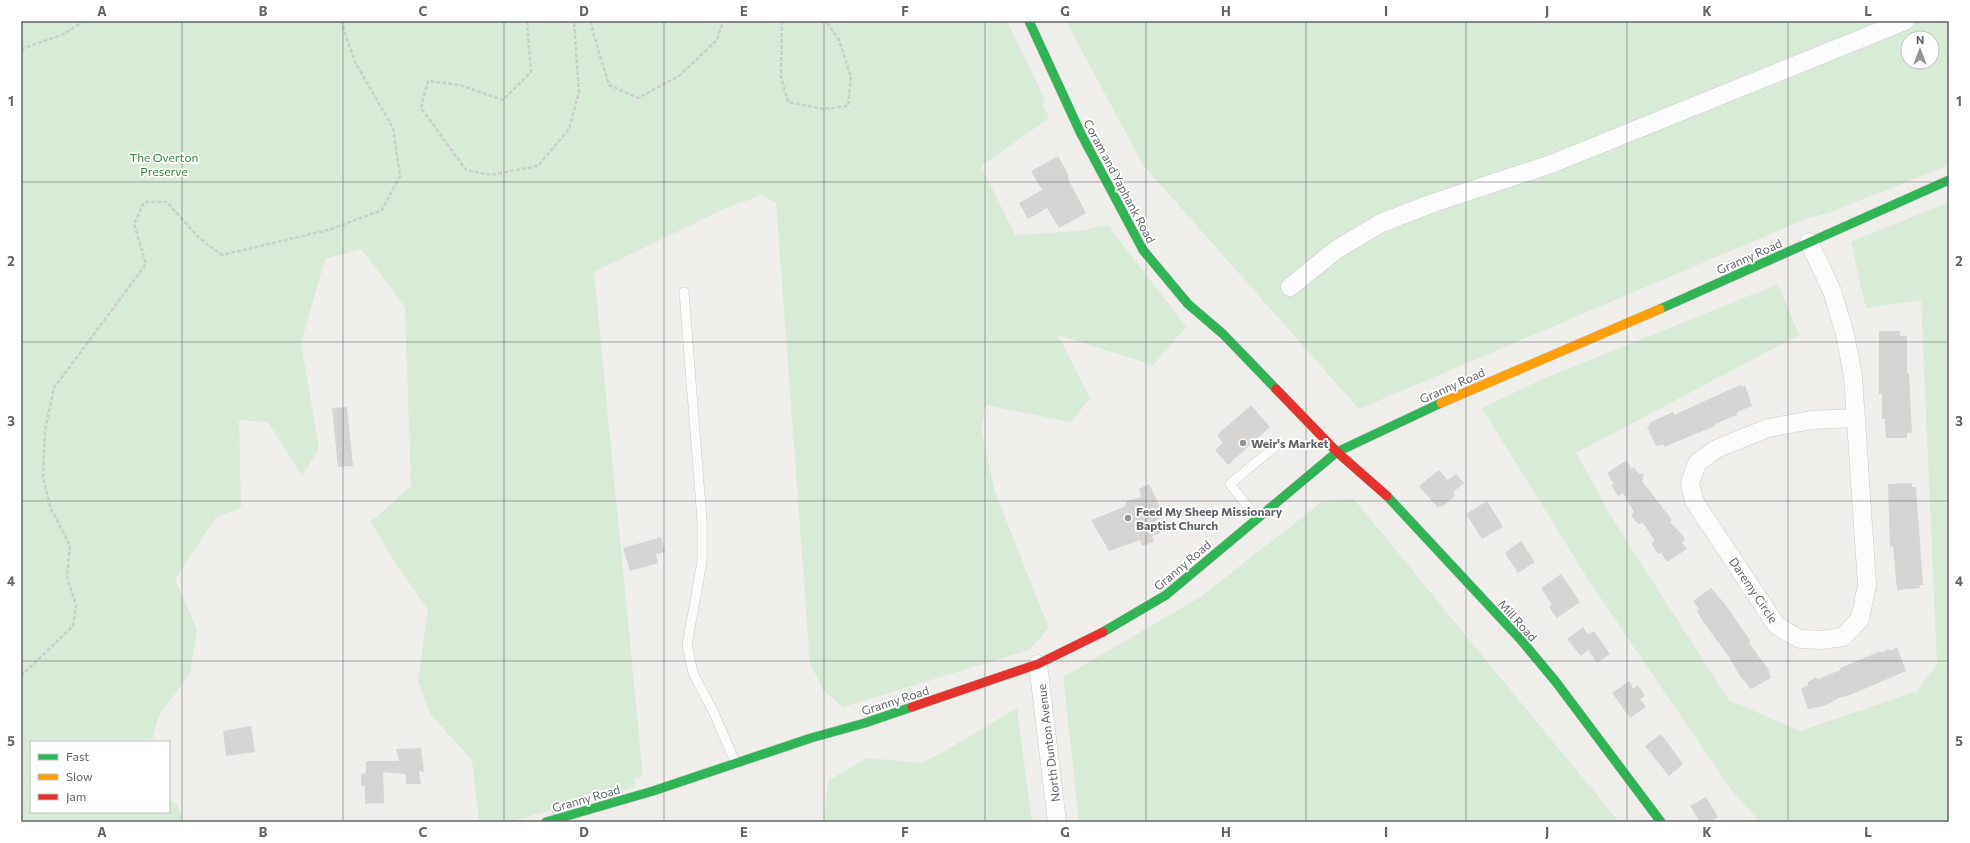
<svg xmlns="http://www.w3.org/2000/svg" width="1970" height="843" viewBox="0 0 1970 843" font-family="Commissioner,sans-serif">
<rect width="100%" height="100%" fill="#efeeea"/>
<path fill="#d8ebd6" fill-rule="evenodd" d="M 21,21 L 1007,21 L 1045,100 L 1042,102 L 1049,118 L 981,166 L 1015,235 L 1081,231 L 1108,225 L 1186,327 L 1153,365 L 1058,335 L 1090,398 L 1071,422 L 986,405 L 981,429 L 995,492 L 1049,628 L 1029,650 L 843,707 L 823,690 L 810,663 L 776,203 L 762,195 L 726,208 L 594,272 L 643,776 L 635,778 L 635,787 L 508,822 L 483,822 L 483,820 L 479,821 L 472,760 L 431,715 L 418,681 L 428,609 L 397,566 L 371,522 L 411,486 L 405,307 L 361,249 L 325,259 L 301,343 L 319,448 L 302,476 L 268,422 L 239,420 L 241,508 L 216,517 L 175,579 L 197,630 L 190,673 L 158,717 L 152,742 L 31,742 L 31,812 L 169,812 L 169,799 L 178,806 L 184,822 L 21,822 Z
M 1066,21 L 1949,21 L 1949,165 L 1825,214 L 1808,218 L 1359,409 L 1143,165 ZM 1908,38 L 1932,38 L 1932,62 L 1908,62 Z
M 1949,202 L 1949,822 L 1760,822 L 1730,788 L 1591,584 L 1482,408 L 1545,378 L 1778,284 L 1799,335 L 1576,453 L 1615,523 L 1729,700 L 1800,731 L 1917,691 L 1937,665 L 1921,300 L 1866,308 L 1851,242 Z
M 1353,498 L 1619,822 L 1079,822 L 1063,677 L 1199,598 L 1322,502 Z
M 1017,708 L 1032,822 L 824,822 L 828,781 L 867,758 L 921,763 L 943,752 Z"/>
<path fill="#d6d5d3" d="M 1058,156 L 1068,174 L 1069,181 L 1086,213 L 1059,228 L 1047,208 L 1028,219 L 1019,203 L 1042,190 L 1031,171 Z
M 1879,331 L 1900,331 L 1900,336 L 1907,336 L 1907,373 L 1909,373 L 1912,433 L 1907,433 L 1907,438 L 1886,438 L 1885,419 L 1882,419 L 1882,394 L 1879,394 Z
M 1740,385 L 1742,387 L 1745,385 L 1752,406 L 1737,412 L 1737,415 L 1715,424 L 1715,426 L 1664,447 L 1663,444 L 1656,446 L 1647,427 L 1650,425 L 1649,423 L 1673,412 L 1674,415 Z
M 1251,405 L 1270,427 L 1228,465 L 1215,450 L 1223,443 L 1217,435 Z
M 347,407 L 353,466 L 338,467 L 332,408 Z
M 1627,460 L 1631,469 L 1634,467 L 1639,474 L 1644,474 L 1642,481 L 1672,520 L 1670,522 L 1685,538 L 1682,543 L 1687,549 L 1667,562 L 1661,553 L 1658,554 L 1651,543 L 1655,541 L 1643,523 L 1638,524 L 1631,515 L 1634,512 L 1623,493 L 1618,496 L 1611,485 L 1614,484 L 1607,473 Z
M 1439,470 L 1448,480 L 1456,474 L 1464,483 L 1453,492 L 1455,495 L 1450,500 L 1442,507 L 1440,506 L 1438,508 L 1419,486 Z
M 1912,483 L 1912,487 L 1916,487 L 1923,585 L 1919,585 L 1920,588 L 1897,590 L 1893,546 L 1890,547 L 1888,484 Z
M 1149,484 L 1165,517 L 1156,520 L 1160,533 L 1152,536 L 1154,542 L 1142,546 L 1140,540 L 1109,551 L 1091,520 L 1124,507 L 1127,501 L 1141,497 L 1139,489 Z
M 1487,501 L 1503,527 L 1482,539 L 1466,514 Z
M 661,537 L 665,552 L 656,554 L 658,563 L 630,571 L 623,548 Z
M 1521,541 L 1535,562 L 1518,573 L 1505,553 Z
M 1561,574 L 1580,602 L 1557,618 L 1549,607 L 1552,605 L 1541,588 Z
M 1711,588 L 1724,603 L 1750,640 L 1749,643 L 1768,669 L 1771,678 L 1751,689 L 1740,676 L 1727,654 L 1704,623 L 1697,611 L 1699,609 L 1693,601 Z
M 1583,627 L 1588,635 L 1594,631 L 1610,654 L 1597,663 L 1588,650 L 1581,656 L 1567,639 Z
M 1897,647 L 1906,671 L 1850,695 L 1839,698 L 1824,706 L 1808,709 L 1801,689 L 1808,685 L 1808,682 L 1816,677 L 1818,679 L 1840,670 L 1840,668 L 1881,651 L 1881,653 L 1889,649 L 1891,651 Z
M 1629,681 L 1633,689 L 1638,685 L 1645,696 L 1640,699 L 1646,707 L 1630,718 L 1612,693 Z
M 251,726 L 255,752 L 226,756 L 223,731 Z
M 1661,734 L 1683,764 L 1669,776 L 1645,746 Z
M 421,748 L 424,772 L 419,771 L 421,784 L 406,784 L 406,774 L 383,772 L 384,803 L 365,804 L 365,786 L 361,786 L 361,774 L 366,773 L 366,761 L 399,761 L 396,749 Z
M 1706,797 L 1718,817 L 1710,822 L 1700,822 L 1690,806 Z"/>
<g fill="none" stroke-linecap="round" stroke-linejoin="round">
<defs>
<path id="lane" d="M 684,292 L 702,520 L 702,562 L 687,645 L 693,673 L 714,713 L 736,764
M 1257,518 L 1230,484 L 1277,445"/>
<path id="street" d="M 1809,242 L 1832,291 L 1845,334 L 1853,376 L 1867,585 L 1860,619 L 1843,637 L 1822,640 L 1800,639 L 1777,626 L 1694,501 L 1690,483 L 1697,463 L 1716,449 L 1768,428 L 1812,420 L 1855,418
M 1290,287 L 1336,250 L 1381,223 L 1433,203 L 1551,164 L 1905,21
M 1038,664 L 1057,822"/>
<path id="fast" d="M 1029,21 L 1081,134 L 1143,250 L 1188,304 L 1223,334 L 1276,389
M 1660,309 L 1949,180
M 1387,496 L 1521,640 L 1556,682 L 1661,822
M 1103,632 L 1166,595 L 1337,452 L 1441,403
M 546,822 L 653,791 L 811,738 L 865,723 L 912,707"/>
<path id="slow" d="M 1441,403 L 1660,309"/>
<path id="jam" d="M 1276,389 L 1337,452 L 1387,496
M 912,707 L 1038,664 L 1103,632"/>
</defs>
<use href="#lane" stroke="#cbcccc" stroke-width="10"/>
<use href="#street" stroke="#cbcccc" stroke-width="19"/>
<use href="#fast" stroke="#cacacb" stroke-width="10"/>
<use href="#slow" stroke="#cacacb" stroke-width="10"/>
<use href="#jam" stroke="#cacacb" stroke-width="10"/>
<path stroke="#cacfcc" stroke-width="2.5" stroke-dasharray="4 2" stroke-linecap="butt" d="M 527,21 L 531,72 L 503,100 L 460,85 L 428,81 L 421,108 L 466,170 L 491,175 L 538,166 L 569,129 L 579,92 L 574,21
M 591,21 L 593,32 L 609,85 L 638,98 L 679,76 L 717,40 L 723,21
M 782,21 L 781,77 L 788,102 L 823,109 L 848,106 L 851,77 L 839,40 L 826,21
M 21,49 L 62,35 L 84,21
M 21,676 L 73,626 L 76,605 L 67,577 L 70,546 L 51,509 L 43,477 L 45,430 L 54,388 L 146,264 L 134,224 L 144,202 L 167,202 L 200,239 L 222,255 L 328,230 L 382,210 L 400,176 L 393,128 L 355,62 L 341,21"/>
<use href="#lane" stroke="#fdfcfc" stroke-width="9"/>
<use href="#street" stroke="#fdfcfc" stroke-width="18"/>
<use href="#fast" stroke="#30b455" stroke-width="9"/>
<use href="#slow" stroke="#ff9f0a" stroke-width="9"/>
<use href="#jam" stroke="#e5322d" stroke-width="9"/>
</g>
<path fill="none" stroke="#5f6368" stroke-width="1" stroke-opacity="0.55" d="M 182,21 L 182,822M 343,21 L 343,822M 504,21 L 504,822M 664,21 L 664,822M 824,21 L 824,822M 985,21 L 985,822M 1146,21 L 1146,822M 1306,21 L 1306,822M 1466,21 L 1466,822M 1627,21 L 1627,822M 1788,21 L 1788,822M 21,182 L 1949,182M 21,342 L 1949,342M 21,501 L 1949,501M 21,661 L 1949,661"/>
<g fill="#919496" stroke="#fff" stroke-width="1.5">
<circle cx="1243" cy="443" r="4"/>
<circle cx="1128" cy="518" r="4"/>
</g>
<g text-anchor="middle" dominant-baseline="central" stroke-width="3.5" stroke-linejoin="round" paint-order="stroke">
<g font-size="12" fill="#348238" stroke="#fff">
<text x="164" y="157">The Overton<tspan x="164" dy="14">Preserve</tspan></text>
</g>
<g font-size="12" fill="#5f6368" stroke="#fff">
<text transform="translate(1120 181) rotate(62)">Coram and Yaphank Road</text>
<text transform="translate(1749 256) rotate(-24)">Granny Road</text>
<text transform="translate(1452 385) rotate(-24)">Granny Road</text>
<text transform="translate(1182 565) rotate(-40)">Granny Road</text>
<text transform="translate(1754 590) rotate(56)">Daremy Circle</text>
<text transform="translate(1518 620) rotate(48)">Mill Road</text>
<text transform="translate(895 700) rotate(-18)">Granny Road</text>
<text transform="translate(1048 743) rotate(-97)">North Dunton Avenue</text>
<text transform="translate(586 798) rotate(-16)">Granny Road</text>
</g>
<g font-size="12" font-weight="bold" fill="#5f6368" stroke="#fff" text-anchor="start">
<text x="1251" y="443">Weir's Market</text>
<text x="1136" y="511">Feed My Sheep Missionary<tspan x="1136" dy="14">Baptist Church</tspan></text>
</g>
</g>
<rect width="1970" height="843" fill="none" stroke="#ffffff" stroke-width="44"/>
<rect x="30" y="741" width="140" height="72" fill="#ffffff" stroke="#bfc1c3"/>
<rect x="38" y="754" width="20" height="6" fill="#30b455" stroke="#bfc1c3"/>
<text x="66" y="761" font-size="12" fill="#5f6368">Fast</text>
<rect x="38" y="774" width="20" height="6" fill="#ff9f0a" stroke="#bfc1c3"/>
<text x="66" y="781" font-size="12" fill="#5f6368">Slow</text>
<rect x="38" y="794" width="20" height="6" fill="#e5322d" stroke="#bfc1c3"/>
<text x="66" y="801" font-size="12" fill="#5f6368">Jam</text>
<g transform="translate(1920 50)"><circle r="19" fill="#ffffff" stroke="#bfc1c3"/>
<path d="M0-3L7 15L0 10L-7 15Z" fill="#919496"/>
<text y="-6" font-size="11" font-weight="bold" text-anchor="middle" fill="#5f6368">N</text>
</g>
<rect x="22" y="22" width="1926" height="799" fill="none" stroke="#5f6368" stroke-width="1.5"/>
<g font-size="13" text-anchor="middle" font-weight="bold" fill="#5f6368">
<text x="102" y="16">A</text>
<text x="263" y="16">B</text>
<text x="423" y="16">C</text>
<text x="584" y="16">D</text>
<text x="744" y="16">E</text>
<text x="905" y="16">F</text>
<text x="1065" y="16">G</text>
<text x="1226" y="16">H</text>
<text x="1386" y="16">I</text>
<text x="1547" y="16">J</text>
<text x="1707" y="16">K</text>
<text x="1868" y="16">L</text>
<text x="11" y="106">1</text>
<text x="1959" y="106">1</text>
<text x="11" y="266">2</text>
<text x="1959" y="266">2</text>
<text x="11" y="426">3</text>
<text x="1959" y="426">3</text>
<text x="11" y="586">4</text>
<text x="1959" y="586">4</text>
<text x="11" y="746">5</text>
<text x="1959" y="746">5</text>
<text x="102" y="837">A</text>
<text x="263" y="837">B</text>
<text x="423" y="837">C</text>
<text x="584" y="837">D</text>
<text x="744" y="837">E</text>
<text x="905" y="837">F</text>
<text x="1065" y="837">G</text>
<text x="1226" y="837">H</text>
<text x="1386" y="837">I</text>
<text x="1547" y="837">J</text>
<text x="1707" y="837">K</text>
<text x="1868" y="837">L</text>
</g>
</svg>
